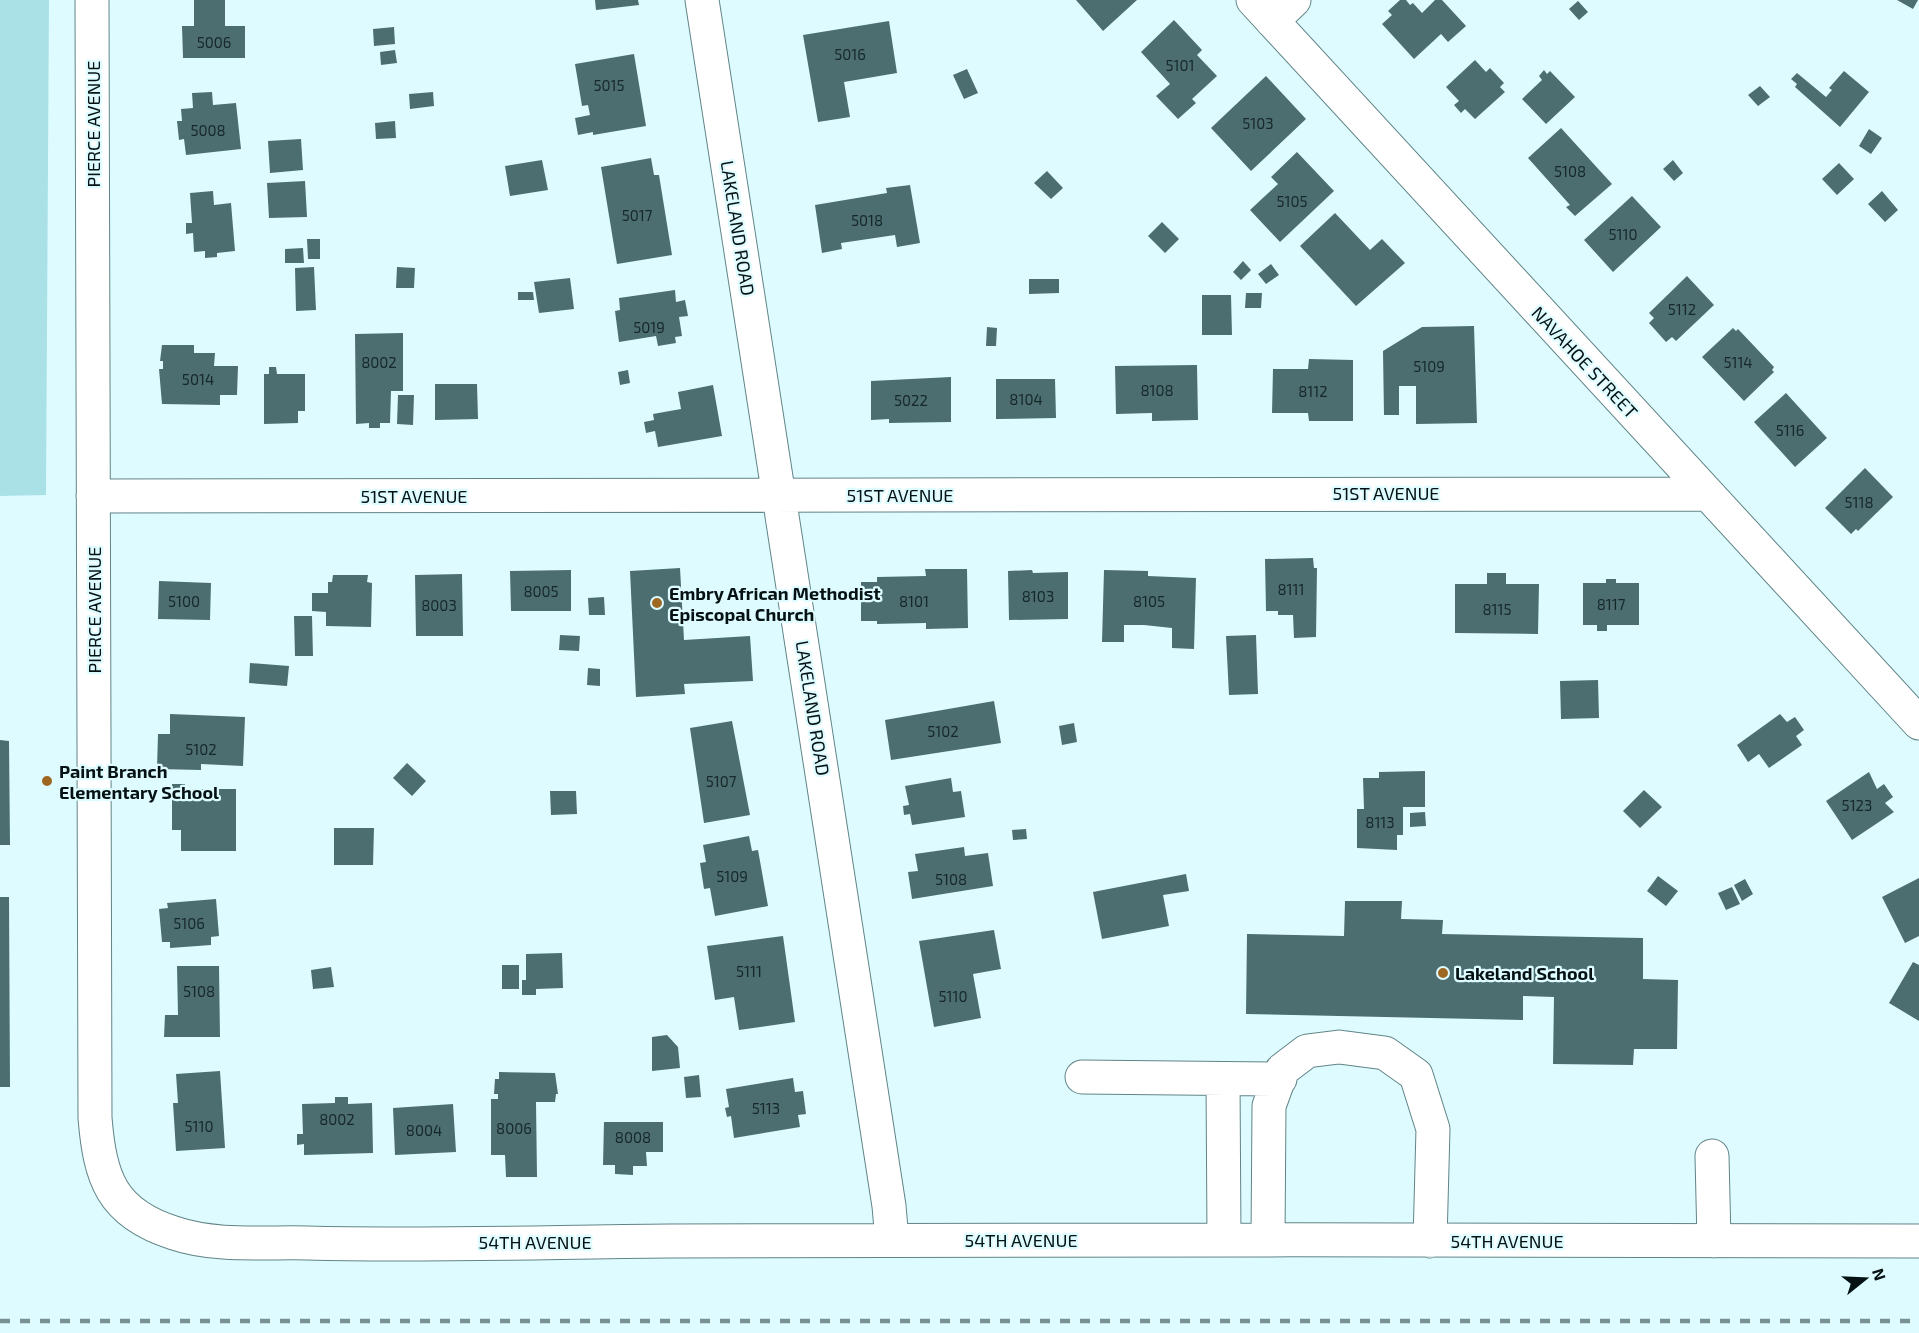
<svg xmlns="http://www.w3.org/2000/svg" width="1919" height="1333" viewBox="0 0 1919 1333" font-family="'Exo 2',sans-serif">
<rect width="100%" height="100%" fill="#defcff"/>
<path fill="#a9e1e7" d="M 0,0 L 49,0 L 46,495 L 0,496 Z"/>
<path fill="#4c6e71" d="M 194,0 L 225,0 L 225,26 L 245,26 L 245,58 L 183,58 L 182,26 L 194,26 Z
M 595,0 L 638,0 L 639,5 L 596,10 Z
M 1076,0 L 1137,0 L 1103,31 Z
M 1400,0 L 1406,0 L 1410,5 L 1413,3 L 1422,13 L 1435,0 L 1442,0 L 1466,26 L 1448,42 L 1441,34 L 1414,59 L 1382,24 L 1392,15 L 1388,11 Z
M 1897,0 L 1918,0 L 1913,9 Z
M 1578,1 L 1588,12 L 1579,20 L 1569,9 Z
M 1174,20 L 1202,50 L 1197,55 L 1217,76 L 1192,99 L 1196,103 L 1178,119 L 1156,96 L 1170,84 L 1141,52 Z
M 889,21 L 897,73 L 844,82 L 850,117 L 818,122 L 803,35 Z
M 394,27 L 395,44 L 374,46 L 373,29 Z
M 395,50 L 397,63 L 381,65 L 380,52 Z
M 634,54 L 646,126 L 593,135 L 593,132 L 578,135 L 575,118 L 590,115 L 588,105 L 582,106 L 575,64 Z
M 1475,60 L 1486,72 L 1490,68 L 1504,83 L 1500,87 L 1505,92 L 1475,119 L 1465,109 L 1461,113 L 1454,105 L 1459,101 L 1446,87 Z
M 967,69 L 978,93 L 964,99 L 953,75 Z
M 1544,70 L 1547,74 L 1550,71 L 1575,97 L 1546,124 L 1522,99 L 1542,80 L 1539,76 Z
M 1844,71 L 1869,92 L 1840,127 L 1795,87 L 1797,84 L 1791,79 L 1797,73 L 1826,97 L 1832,90 L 1829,88 Z
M 1266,76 L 1306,119 L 1251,171 L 1211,128 Z
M 1760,86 L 1770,97 L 1758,106 L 1748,95 Z
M 212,92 L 213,105 L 236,103 L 241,149 L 186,155 L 184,139 L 179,140 L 177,121 L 182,121 L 181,109 L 193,108 L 192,93 Z
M 433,92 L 434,106 L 410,109 L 409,94 Z
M 395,121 L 396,138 L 376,139 L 375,123 Z
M 1561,128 L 1612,184 L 1575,216 L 1566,207 L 1570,205 L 1528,158 Z
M 1869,129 L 1882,138 L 1871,154 L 1859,146 Z
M 301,139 L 303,170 L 270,173 L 268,141 Z
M 1297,152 L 1334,191 L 1280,242 L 1250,210 L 1278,184 L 1271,177 Z
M 651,158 L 654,175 L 659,175 L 672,255 L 617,264 L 601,167 Z
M 542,160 L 548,190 L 510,196 L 505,166 Z
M 1673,160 L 1683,173 L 1674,181 L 1663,169 Z
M 1839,163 L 1854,179 L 1837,195 L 1822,179 Z
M 1047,171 L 1063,188 L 1051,199 L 1034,183 Z
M 305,181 L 307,217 L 269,218 L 267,183 Z
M 910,185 L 920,243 L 897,247 L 895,235 L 841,243 L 842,249 L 822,253 L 815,205 L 887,193 L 886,188 Z
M 213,191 L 214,205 L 231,203 L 235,251 L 217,253 L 217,257 L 205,258 L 205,251 L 194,252 L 193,233 L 186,234 L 186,223 L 192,223 L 190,193 Z
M 1882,191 L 1898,210 L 1885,222 L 1868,204 Z
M 1632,196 L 1661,227 L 1613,272 L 1584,240 Z
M 1335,213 L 1370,250 L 1382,239 L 1405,263 L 1356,306 L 1300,246 Z
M 1162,222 L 1179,239 L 1165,253 L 1148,236 Z
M 307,239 L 320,239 L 320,259 L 308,259 Z
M 303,248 L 304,263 L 285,263 L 285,249 Z
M 1243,261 L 1251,270 L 1241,280 L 1233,272 Z
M 1271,264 L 1279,275 L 1266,284 L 1258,274 Z
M 314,267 L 316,310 L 296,311 L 295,268 Z
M 397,267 L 415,268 L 414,288 L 396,288 Z
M 1687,276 L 1714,305 L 1676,341 L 1672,337 L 1666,342 L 1649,323 L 1654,318 L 1649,313 Z
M 570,278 L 574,309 L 539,313 L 534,282 Z
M 1029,279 L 1059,279 L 1059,293 L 1029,294 Z
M 675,290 L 676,302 L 685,300 L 688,316 L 679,317 L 682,336 L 675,337 L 676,343 L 658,346 L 656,336 L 619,342 L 615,311 L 620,310 L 619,298 Z
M 518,292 L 533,292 L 534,300 L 518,300 Z
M 1246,293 L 1262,293 L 1261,308 L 1245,308 Z
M 1202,295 L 1231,295 L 1232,335 L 1202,335 Z
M 1474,326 L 1477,423 L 1416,424 L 1416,386 L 1399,386 L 1399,415 L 1384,415 L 1383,351 L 1422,327 Z
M 987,327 L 997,328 L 996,346 L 986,346 Z
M 1733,328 L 1736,331 L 1738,329 L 1774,367 L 1772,370 L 1774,372 L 1744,401 L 1702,357 Z
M 403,333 L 403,391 L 391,391 L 390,423 L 380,423 L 380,428 L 369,428 L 369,423 L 356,424 L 355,334 Z
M 162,345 L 194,345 L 194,353 L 215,353 L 214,366 L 238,366 L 237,395 L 220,395 L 220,405 L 162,404 L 159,369 L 163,369 L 163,361 L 160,361 Z
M 1309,359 L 1353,360 L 1353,421 L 1309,421 L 1308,413 L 1272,413 L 1273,369 L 1308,369 Z
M 1197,365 L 1198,420 L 1152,421 L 1152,413 L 1116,414 L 1115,366 Z
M 269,367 L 276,367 L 277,374 L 305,374 L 305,411 L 298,411 L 298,423 L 264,424 L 264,374 L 269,374 Z
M 628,370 L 630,383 L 620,385 L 618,372 Z
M 951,377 L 951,422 L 889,423 L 889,419 L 871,420 L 871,381 Z
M 996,379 L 1055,379 L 1056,418 L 996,419 Z
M 435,384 L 477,384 L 478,419 L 435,420 Z
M 713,385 L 722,436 L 658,447 L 655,431 L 646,433 L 644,422 L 654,420 L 653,414 L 681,409 L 678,392 Z
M 1786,393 L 1827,438 L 1795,467 L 1754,422 Z
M 398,395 L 414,395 L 413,425 L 397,424 Z
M 1865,468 L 1893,497 L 1858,531 L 1856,529 L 1851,534 L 1825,508 Z
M 1313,558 L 1314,568 L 1317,568 L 1316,637 L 1294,638 L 1293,615 L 1278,615 L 1278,611 L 1266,611 L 1265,559 Z
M 680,568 L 684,640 L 750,636 L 753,681 L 684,684 L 685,694 L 636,697 L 630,571 Z
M 925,569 L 967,569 L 968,628 L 926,629 L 926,623 L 877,624 L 877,621 L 861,621 L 861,582 L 877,582 L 877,577 L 926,576 Z
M 571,570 L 571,611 L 511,611 L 510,571 Z
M 1032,570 L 1033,573 L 1068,572 L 1068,619 L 1009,620 L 1008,571 Z
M 1104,570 L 1148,571 L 1148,576 L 1196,578 L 1194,649 L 1172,648 L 1172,628 L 1144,625 L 1124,625 L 1124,642 L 1102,642 Z
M 1487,573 L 1506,573 L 1506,584 L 1539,584 L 1538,634 L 1455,633 L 1455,584 L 1487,584 Z
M 462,574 L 463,636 L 416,636 L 415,575 Z
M 333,575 L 368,575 L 367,582 L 372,583 L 371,627 L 326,626 L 326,612 L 312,611 L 312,593 L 328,593 L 328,582 L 332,582 Z
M 1606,579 L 1616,579 L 1616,583 L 1639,583 L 1639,625 L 1607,625 L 1607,631 L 1597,631 L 1597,625 L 1583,625 L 1583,583 L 1606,583 Z
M 159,581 L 211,583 L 210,620 L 158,619 Z
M 604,597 L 605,615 L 589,615 L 588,598 Z
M 294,616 L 312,616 L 313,656 L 295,656 Z
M 560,635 L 580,636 L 579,651 L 559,650 Z
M 1256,635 L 1258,694 L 1229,695 L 1226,636 Z
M 250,663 L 289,666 L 287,686 L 249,683 Z
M 588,668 L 600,669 L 600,686 L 587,685 Z
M 1598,680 L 1599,718 L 1561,719 L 1560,681 Z
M 994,701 L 1001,743 L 891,760 L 885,720 Z
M 170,714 L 245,717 L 243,766 L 201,764 L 201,770 L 157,769 L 158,734 L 170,734 Z
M 1780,714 L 1787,722 L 1795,717 L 1804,730 L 1796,736 L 1802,745 L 1769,768 L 1759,754 L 1748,762 L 1737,745 Z
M 732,721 L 750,815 L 704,823 L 690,728 Z
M 1074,723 L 1077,742 L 1062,745 L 1059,726 Z
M 0,740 L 9,741 L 10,845 L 0,845 Z
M 407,763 L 426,781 L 412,796 L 393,778 Z
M 1425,771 L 1425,807 L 1403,807 L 1403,835 L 1397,835 L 1397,850 L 1357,848 L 1357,809 L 1364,809 L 1363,778 L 1379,778 L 1379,772 Z
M 1869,772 L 1877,789 L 1884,784 L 1893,797 L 1885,803 L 1894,812 L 1852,840 L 1826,801 Z
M 951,778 L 953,792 L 961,791 L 965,817 L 912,825 L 910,814 L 904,815 L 903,806 L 909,805 L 905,786 Z
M 172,784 L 185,784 L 185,789 L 236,789 L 236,851 L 181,851 L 181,830 L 172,830 Z
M 1644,790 L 1662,807 L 1640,828 L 1623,811 Z
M 550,791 L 576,791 L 577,814 L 551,815 Z
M 1425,812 L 1426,826 L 1410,827 L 1410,813 Z
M 334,828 L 374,828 L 373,865 L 334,865 Z
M 1026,829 L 1027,839 L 1013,840 L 1012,830 Z
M 749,836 L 752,851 L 758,850 L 768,906 L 715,916 L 710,888 L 704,889 L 700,863 L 706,862 L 703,845 Z
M 964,847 L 965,856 L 988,853 L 993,886 L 912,899 L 908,872 L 918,871 L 915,854 Z
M 1186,874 L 1189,891 L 1163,895 L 1169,926 L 1102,939 L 1093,892 Z
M 1658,876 L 1678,891 L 1666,906 L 1647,891 Z
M 1919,878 L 1919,936 L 1905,943 L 1882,897 Z
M 1745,879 L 1753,894 L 1742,901 L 1734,885 Z
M 1732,887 L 1740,904 L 1726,910 L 1718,893 Z
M 0,897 L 9,897 L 10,1087 L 0,1087 Z
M 216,899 L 219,936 L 211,937 L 211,945 L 170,948 L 170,942 L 162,942 L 159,909 L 168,908 L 167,903 Z
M 1345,901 L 1402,901 L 1401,919 L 1443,920 L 1442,934 L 1643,938 L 1643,979 L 1678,980 L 1677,1049 L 1634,1049 L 1633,1065 L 1553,1064 L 1554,997 L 1523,996 L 1523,1020 L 1246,1014 L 1247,934 L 1344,936 Z
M 994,930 L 1001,969 L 973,974 L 981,1018 L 934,1027 L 919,941 Z
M 783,936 L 795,1022 L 739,1030 L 734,997 L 715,1000 L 707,946 Z
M 562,953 L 563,988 L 536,989 L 536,995 L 522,995 L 522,980 L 526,980 L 526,954 Z
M 1913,962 L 1919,965 L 1919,1021 L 1889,1003 Z
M 502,965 L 519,965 L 519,989 L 502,989 Z
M 177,966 L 219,966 L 220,1037 L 164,1037 L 165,1015 L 178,1015 Z
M 331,967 L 334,987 L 313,989 L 311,970 Z
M 667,1035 L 678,1047 L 680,1068 L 652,1071 L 652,1037 Z
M 220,1071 L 225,1148 L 176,1151 L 173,1103 L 178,1103 L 176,1074 Z
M 499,1072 L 555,1073 L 558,1094 L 556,1094 L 555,1102 L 536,1102 L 537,1177 L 506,1177 L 505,1155 L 491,1155 L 491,1099 L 498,1099 L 498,1094 L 494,1094 L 495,1079 L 499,1079 Z
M 699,1075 L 701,1097 L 686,1098 L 684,1077 Z
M 793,1078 L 795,1092 L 803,1091 L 806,1114 L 798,1115 L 800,1127 L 734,1138 L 731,1116 L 727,1117 L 725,1108 L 729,1107 L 726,1089 Z
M 335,1097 L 348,1097 L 348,1104 L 372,1103 L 373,1153 L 304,1155 L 304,1144 L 297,1145 L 297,1134 L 303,1134 L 302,1104 L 335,1103 Z
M 453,1104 L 456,1152 L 395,1155 L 393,1108 Z
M 604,1122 L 663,1122 L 663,1152 L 646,1152 L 647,1166 L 633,1166 L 633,1175 L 615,1174 L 615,1165 L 603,1165 Z"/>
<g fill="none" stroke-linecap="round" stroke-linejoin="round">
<defs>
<path id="minor" d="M 92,0 L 95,1118 C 100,1178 111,1213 174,1233 C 215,1247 264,1242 307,1243 C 427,1246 548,1242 669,1241 C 1086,1238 1502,1241 1919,1241
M 702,0 L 889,1206 L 892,1240
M 1253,0 L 1919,723
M 1272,21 L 1294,0
M 93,496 L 1707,494
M 1082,1077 L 1280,1079
M 1223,1079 L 1224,1240
M 1712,1156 L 1714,1241
M 1268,1240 L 1269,1106 L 1282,1070 L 1307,1051 L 1339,1047 L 1385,1053 L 1416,1075 L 1433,1129 L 1430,1241"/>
</defs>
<use href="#minor" stroke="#618487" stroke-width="35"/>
<use href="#minor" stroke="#fff" stroke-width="33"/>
<path stroke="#798f91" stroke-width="4.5" stroke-dasharray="10 10" stroke-linecap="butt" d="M 0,1321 L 1919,1321"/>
</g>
<g fill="#9e6822" stroke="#defcff" stroke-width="2">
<circle cx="657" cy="603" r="6"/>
<circle cx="47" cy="781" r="6"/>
<circle cx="1443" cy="973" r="6"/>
</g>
<g text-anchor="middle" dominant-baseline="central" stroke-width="4.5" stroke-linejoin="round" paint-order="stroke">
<g font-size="15" fill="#17282a">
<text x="214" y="42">5006</text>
<text x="850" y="54">5016</text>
<text x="1180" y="65">5101</text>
<text x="609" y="85">5015</text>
<text x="1258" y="123">5103</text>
<text x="208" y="130">5008</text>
<text x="1570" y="171">5108</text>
<text x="1292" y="201">5105</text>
<text x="637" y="215">5017</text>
<text x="867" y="220">5018</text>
<text x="1623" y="234">5110</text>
<text x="1682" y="309">5112</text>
<text x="649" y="327">5019</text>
<text x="379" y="362">8002</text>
<text x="1738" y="362">5114</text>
<text x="1429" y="366">5109</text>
<text x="198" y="379">5014</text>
<text x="1157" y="390">8108</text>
<text x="1313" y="391">8112</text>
<text x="1026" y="399">8104</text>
<text x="911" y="400">5022</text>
<text x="1790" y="430">5116</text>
<text x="1859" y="502">5118</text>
<text x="1291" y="589">8111</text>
<text x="541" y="591">8005</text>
<text x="1038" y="596">8103</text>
<text x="184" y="601">5100</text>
<text x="914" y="601">8101</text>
<text x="1149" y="601">8105</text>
<text x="1611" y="604">8117</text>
<text x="439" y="605">8003</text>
<text x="1497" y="609">8115</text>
<text x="943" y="731">5102</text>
<text x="201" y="749">5102</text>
<text x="721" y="781">5107</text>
<text x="1857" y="805">5123</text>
<text x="1380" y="822">8113</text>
<text x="732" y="876">5109</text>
<text x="951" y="879">5108</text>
<text x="189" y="923">5106</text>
<text x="749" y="971">5111</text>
<text x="199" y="991">5108</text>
<text x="953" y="996">5110</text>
<text x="766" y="1108">5113</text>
<text x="337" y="1119">8002</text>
<text x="199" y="1126">5110</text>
<text x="514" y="1128">8006</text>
<text x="424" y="1130">8004</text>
<text x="633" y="1137">8008</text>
</g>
<g font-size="18" fill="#051113" stroke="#defcff">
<text transform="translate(93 124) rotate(-90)">PIERCE AVENUE</text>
<text transform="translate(738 228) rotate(81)">LAKELAND ROAD</text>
<text transform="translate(1585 362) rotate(47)">NAVAHOE STREET</text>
<text x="1386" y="493">51ST AVENUE</text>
<text x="900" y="495">51ST AVENUE</text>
<text x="414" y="496">51ST AVENUE</text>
<text transform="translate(94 610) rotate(-90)">PIERCE AVENUE</text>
<text transform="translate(813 708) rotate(81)">LAKELAND ROAD</text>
<text x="1021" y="1240">54TH AVENUE</text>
<text x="1507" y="1241">54TH AVENUE</text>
<text x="535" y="1242">54TH AVENUE</text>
</g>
<g font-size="18" font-weight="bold" fill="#051113" stroke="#defcff" text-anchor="start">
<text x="669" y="593">Embry African Methodist<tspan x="669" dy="21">Episcopal Church</tspan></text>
<text x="59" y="771">Paint Branch<tspan x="59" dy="21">Elementary School</tspan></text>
<text x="1455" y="973">Lakeland School</text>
</g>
</g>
<g transform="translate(1865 1279) rotate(72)" stroke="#defcff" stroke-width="4.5" paint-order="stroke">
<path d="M0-4.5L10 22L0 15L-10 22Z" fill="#051113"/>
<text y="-9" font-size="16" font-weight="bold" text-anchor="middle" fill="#051113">N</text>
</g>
</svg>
